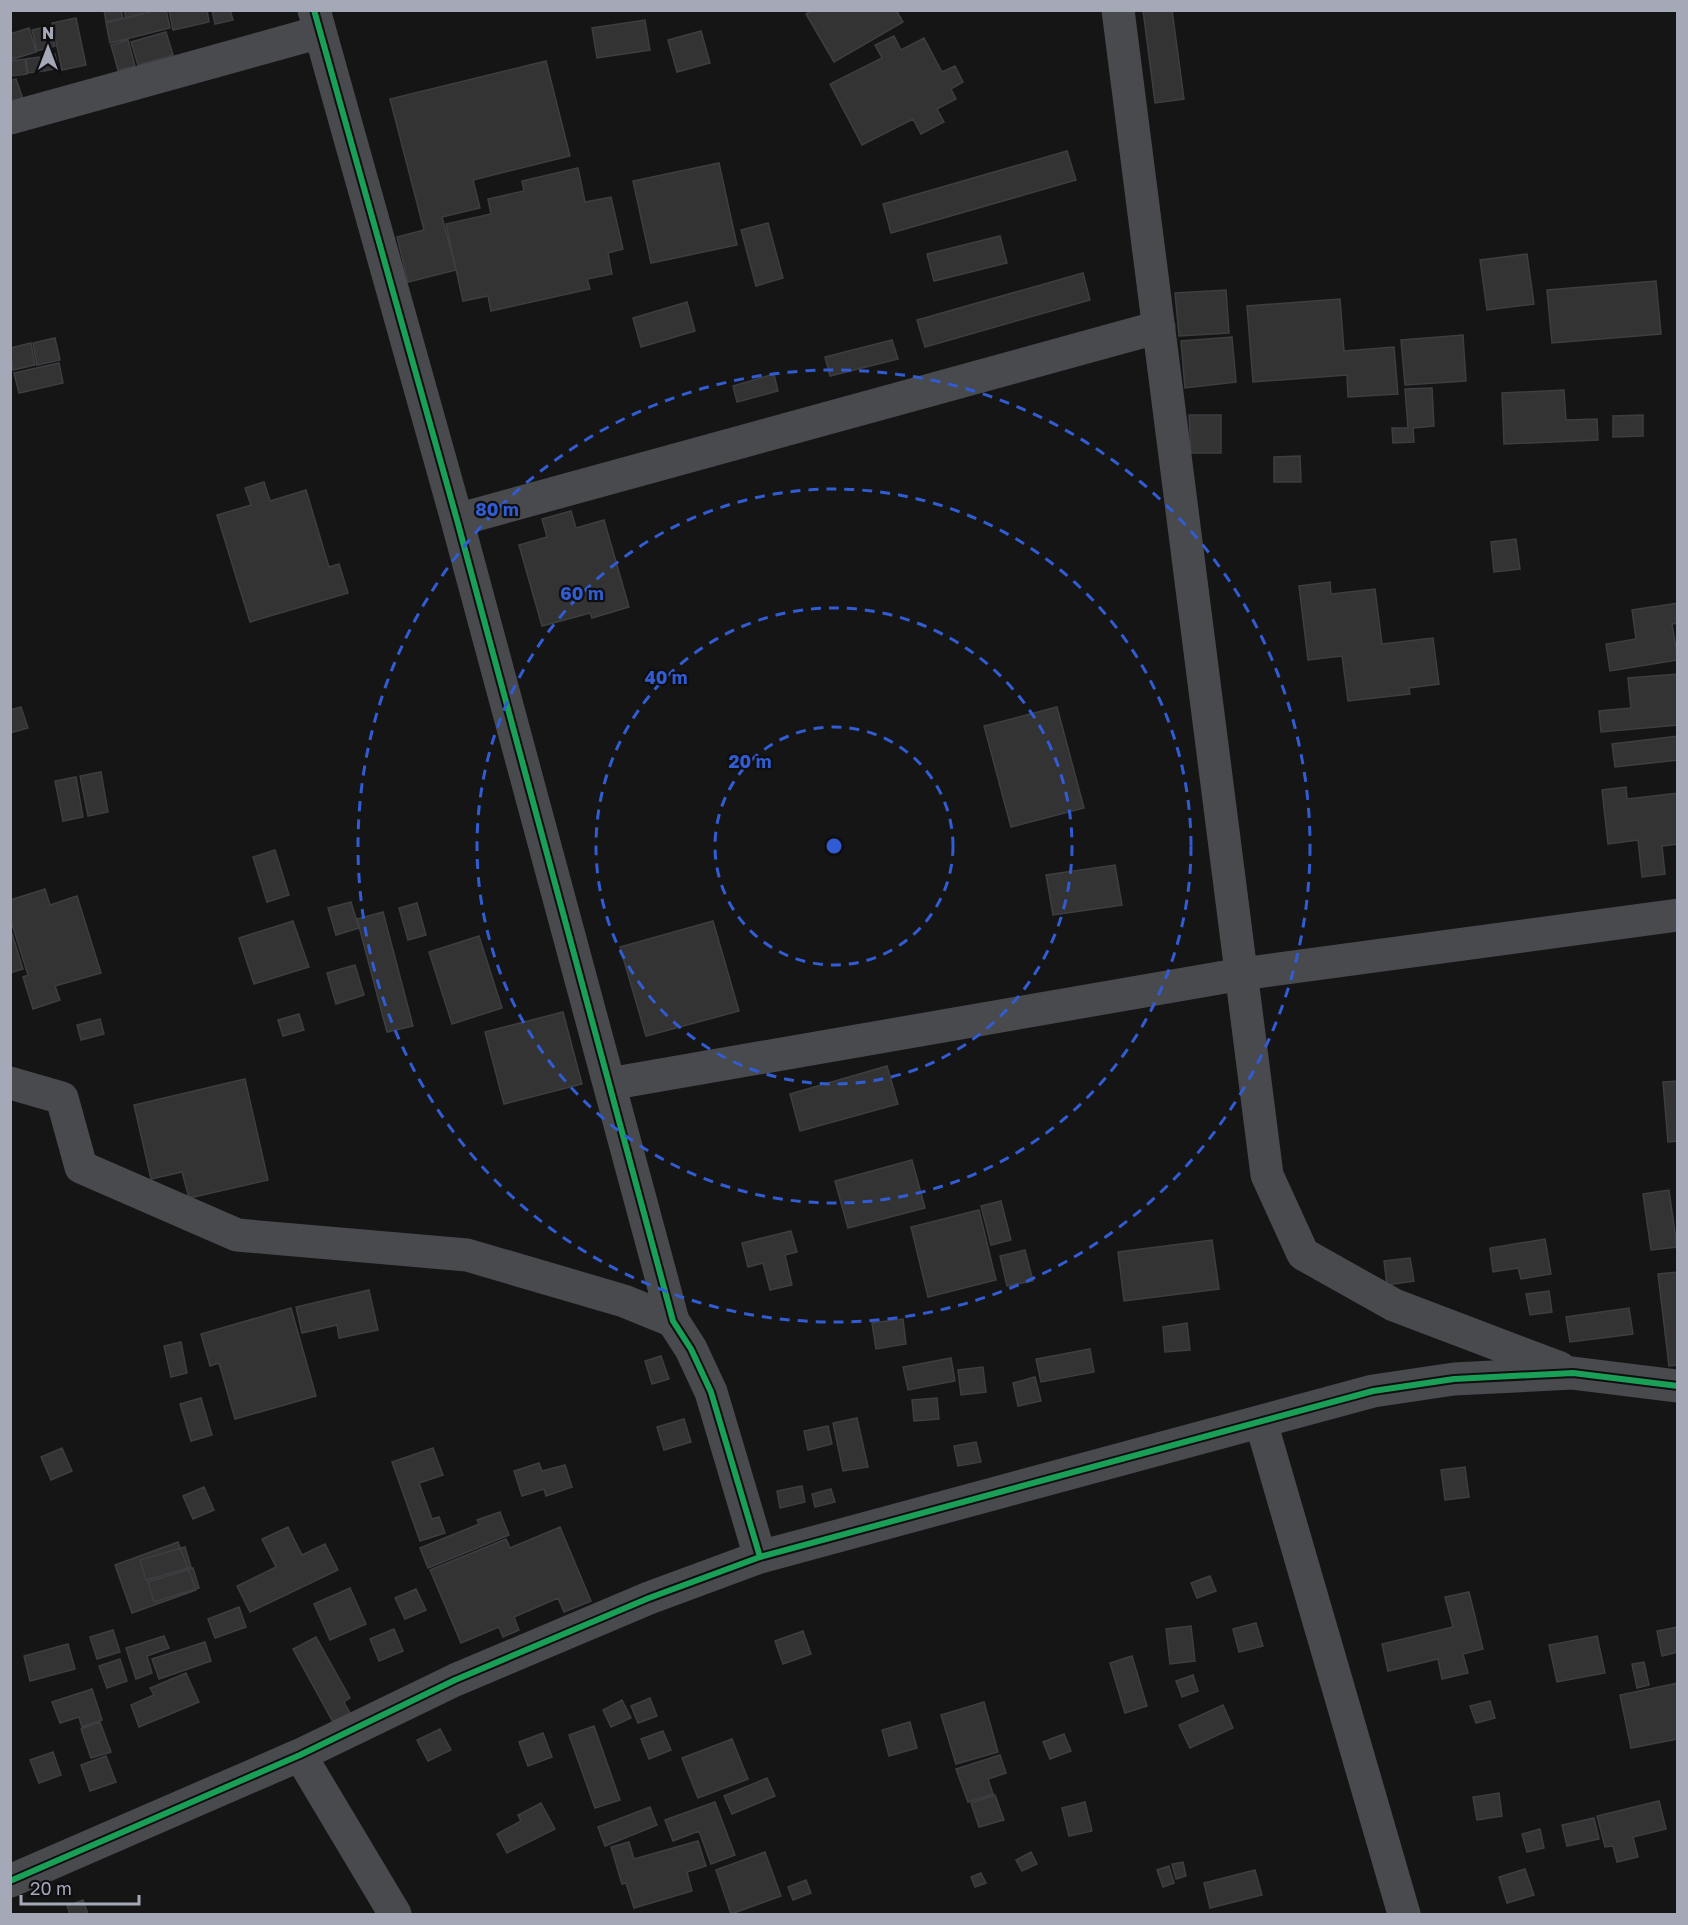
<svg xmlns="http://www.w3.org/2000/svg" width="1688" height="1925" viewBox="0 0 1688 1925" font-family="'Golos Text',sans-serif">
<rect width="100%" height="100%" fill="#151515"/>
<path fill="#333334" stroke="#3d3e41" stroke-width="1.5" d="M 104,10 L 121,10 L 123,18 L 106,22 Z
M 124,10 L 142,10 L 143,14 L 126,18 Z
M 157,10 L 166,10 L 170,28 L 110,43 L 106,23 Z
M 169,10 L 207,10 L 209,22 L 173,30 Z
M 212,10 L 230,10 L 233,20 L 215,24 Z
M 813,10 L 896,10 L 903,22 L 834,62 L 806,14 Z
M 1143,10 L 1172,10 L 1184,99 L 1155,103 Z
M 76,18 L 86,65 L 62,70 L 52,23 Z
M 645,20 L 650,50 L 597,58 L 592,28 Z
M 49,26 L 55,46 L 37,51 L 32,30 Z
M 29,28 L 36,52 L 13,59 L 10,50 L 10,34 Z
M 701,31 L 710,63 L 677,72 L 668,40 Z
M 166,32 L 173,55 L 138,65 L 131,42 Z
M 894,36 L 901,50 L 924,38 L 942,72 L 955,66 L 963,82 L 951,89 L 956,99 L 937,109 L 944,122 L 921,134 L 913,119 L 862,145 L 830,84 L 882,58 L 875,45 Z
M 128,40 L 135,66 L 118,70 L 111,45 Z
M 55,54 L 58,68 L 44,71 L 42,56 Z
M 39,57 L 42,71 L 28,73 L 26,59 Z
M 25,59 L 27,74 L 10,76 L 10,61 Z
M 546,61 L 570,156 L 473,180 L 480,208 L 442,217 L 456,270 L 408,282 L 397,237 L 424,230 L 390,99 Z
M 16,79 L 24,102 L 10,106 L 10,81 Z
M 1067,151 L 1076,180 L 891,233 L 883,204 Z
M 719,163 L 737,245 L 651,263 L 633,181 Z
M 578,168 L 585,202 L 611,197 L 623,249 L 608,253 L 612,274 L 587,279 L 590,289 L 491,311 L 488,296 L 463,301 L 446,224 L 491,214 L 488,199 L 524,191 L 522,181 Z
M 768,223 L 783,278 L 756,286 L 741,230 Z
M 1000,236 L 1007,263 L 934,281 L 927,254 Z
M 1527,254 L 1534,304 L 1487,310 L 1480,260 Z
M 1083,273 L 1090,300 L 925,347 L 917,320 Z
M 1656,281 L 1661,334 L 1552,343 L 1547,290 Z
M 1226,290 L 1229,333 L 1179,336 L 1175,293 Z
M 1340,299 L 1344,351 L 1394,347 L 1398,394 L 1348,397 L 1347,375 L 1253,382 L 1247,306 Z
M 687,302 L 695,331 L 641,347 L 633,318 Z
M 1463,335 L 1466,381 L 1405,385 L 1401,340 Z
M 1232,337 L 1236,382 L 1185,388 L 1181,341 Z
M 55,338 L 60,360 L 37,365 L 33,343 Z
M 892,340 L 898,359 L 830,376 L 825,357 Z
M 31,343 L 35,365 L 13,370 L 10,348 Z
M 59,363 L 63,383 L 19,393 L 14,373 Z
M 774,374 L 778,391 L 737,402 L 733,386 Z
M 1432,388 L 1434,426 L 1413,428 L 1414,442 L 1393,443 L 1392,428 L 1408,428 L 1405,389 Z
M 1564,390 L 1566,420 L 1597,419 L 1598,440 L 1504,444 L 1502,393 Z
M 1189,415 L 1221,415 L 1221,453 L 1191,453 Z
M 1643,415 L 1643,436 L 1613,437 L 1613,416 Z
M 1300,456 L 1301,482 L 1274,482 L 1274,457 Z
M 264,482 L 270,501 L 306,490 L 329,567 L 339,564 L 348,593 L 250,622 L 217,515 L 251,505 L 245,488 Z
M 571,511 L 576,528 L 604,520 L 629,607 L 592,618 L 590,613 L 542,626 L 519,545 L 547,537 L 542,519 Z
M 1516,539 L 1520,569 L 1494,572 L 1491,542 Z
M 1330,582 L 1331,594 L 1375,589 L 1382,644 L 1433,638 L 1439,684 L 1409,688 L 1410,694 L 1348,701 L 1342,656 L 1308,660 L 1299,586 Z
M 1678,603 L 1678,623 L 1672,624 L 1678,660 L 1610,671 L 1606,644 L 1636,639 L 1632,610 Z
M 1678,674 L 1678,725 L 1601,732 L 1599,711 L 1631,708 L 1628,678 Z
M 21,707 L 28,728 L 10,733 L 10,710 Z
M 1057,707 L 1084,808 L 1011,827 L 984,726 Z
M 1678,736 L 1678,760 L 1615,767 L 1612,744 Z
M 101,772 L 108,812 L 88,816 L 80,776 Z
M 76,777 L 83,817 L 63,821 L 55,781 Z
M 1626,787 L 1627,799 L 1678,793 L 1678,844 L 1662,846 L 1665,874 L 1642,877 L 1638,840 L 1608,844 L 1602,790 Z
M 275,850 L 289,895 L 267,902 L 253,857 Z
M 1115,865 L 1122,905 L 1053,915 L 1046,875 Z
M 45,889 L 50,905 L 77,896 L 101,973 L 55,986 L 60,1000 L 33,1009 L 23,977 L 28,975 L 10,918 L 10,900 Z
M 351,902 L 359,928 L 336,935 L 328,908 Z
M 417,903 L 426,935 L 408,940 L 399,908 Z
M 383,912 L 413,1026 L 387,1032 L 357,919 Z
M 293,921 L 309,967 L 254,984 L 239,938 Z
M 713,921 L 739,1011 L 646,1036 L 620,947 Z
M 10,927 L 23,969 L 10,973 Z
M 479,936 L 502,1008 L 452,1024 L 429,952 Z
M 355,965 L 364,995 L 336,1004 L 327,973 Z
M 563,1012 L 582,1084 L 504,1104 L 485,1032 Z
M 299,1014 L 304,1030 L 283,1036 L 278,1020 Z
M 100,1019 L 104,1034 L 81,1040 L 77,1025 Z
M 887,1066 L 898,1104 L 800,1131 L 790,1094 Z
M 245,1079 L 268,1180 L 189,1198 L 182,1172 L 151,1179 L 134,1105 Z
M 1678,1081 L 1678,1141 L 1668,1142 L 1663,1082 Z
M 912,1160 L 925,1208 L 848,1228 L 835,1181 Z
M 1669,1190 L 1677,1247 L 1651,1250 L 1643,1194 Z
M 1001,1201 L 1011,1240 L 991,1245 L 981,1206 Z
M 979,1210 L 996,1280 L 928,1297 L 911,1227 Z
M 791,1231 L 797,1252 L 785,1255 L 792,1285 L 770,1290 L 763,1263 L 748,1267 L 742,1243 Z
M 1545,1239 L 1551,1274 L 1521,1279 L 1518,1268 L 1493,1272 L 1490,1248 Z
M 1212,1240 L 1219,1289 L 1124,1301 L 1118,1252 Z
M 1025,1250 L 1033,1281 L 1007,1286 L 1000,1256 Z
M 1410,1258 L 1414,1281 L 1387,1285 L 1384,1261 Z
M 1678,1272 L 1678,1365 L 1669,1366 L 1658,1274 Z
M 369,1290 L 378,1330 L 339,1338 L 337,1325 L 302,1333 L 296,1307 Z
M 1549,1291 L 1552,1312 L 1530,1315 L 1526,1294 Z
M 291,1308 L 316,1396 L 235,1419 L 219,1363 L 210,1366 L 201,1334 Z
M 1629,1308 L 1633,1334 L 1570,1342 L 1566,1317 Z
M 903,1319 L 906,1344 L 876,1349 L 872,1323 Z
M 1187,1323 L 1190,1350 L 1165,1352 L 1163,1327 Z
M 181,1342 L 187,1373 L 171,1377 L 164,1346 Z
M 1090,1349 L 1094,1372 L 1041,1382 L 1036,1359 Z
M 661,1356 L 669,1379 L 652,1384 L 645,1361 Z
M 951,1358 L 955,1381 L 908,1390 L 903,1367 Z
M 983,1367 L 986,1392 L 961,1395 L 958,1370 Z
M 1035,1377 L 1041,1401 L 1018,1406 L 1013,1383 Z
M 201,1398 L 212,1435 L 191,1441 L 180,1404 Z
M 937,1398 L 939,1419 L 914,1421 L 912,1400 Z
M 857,1418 L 868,1467 L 843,1471 L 833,1423 Z
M 684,1419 L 691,1442 L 664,1450 L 657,1427 Z
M 828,1426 L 832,1444 L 808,1450 L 804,1431 Z
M 976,1442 L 981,1462 L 958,1466 L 954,1446 Z
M 62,1448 L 72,1471 L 51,1480 L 41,1457 Z
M 433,1448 L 443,1475 L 419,1483 L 432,1519 L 439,1517 L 445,1533 L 420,1541 L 392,1462 Z
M 539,1463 L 542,1471 L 565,1465 L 572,1487 L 546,1496 L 544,1489 L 522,1496 L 514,1471 Z
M 1465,1467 L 1469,1497 L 1445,1500 L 1441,1470 Z
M 802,1486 L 805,1502 L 780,1508 L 777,1491 Z
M 204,1487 L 214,1510 L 193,1519 L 183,1496 Z
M 831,1489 L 835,1502 L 815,1507 L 812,1494 Z
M 500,1512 L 509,1535 L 428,1568 L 420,1548 L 479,1524 L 477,1520 Z
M 288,1527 L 302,1555 L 325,1544 L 338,1570 L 250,1612 L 237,1586 L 276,1567 L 262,1539 Z
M 560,1527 L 591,1601 L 564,1612 L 558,1598 L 514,1617 L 519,1630 L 503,1637 L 499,1627 L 461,1643 L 430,1570 L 506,1539 L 510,1548 Z
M 178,1542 L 196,1590 L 132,1613 L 115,1565 Z
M 185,1547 L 191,1567 L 146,1580 L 140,1560 Z
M 193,1568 L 199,1588 L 154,1602 L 148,1582 Z
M 1210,1576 L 1216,1591 L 1197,1598 L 1191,1583 Z
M 350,1588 L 366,1624 L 330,1640 L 314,1604 Z
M 416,1589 L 426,1610 L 405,1619 L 395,1598 Z
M 1469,1592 L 1483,1649 L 1463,1654 L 1468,1673 L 1442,1679 L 1438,1659 L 1388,1671 L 1382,1644 L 1453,1627 L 1445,1597 Z
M 239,1607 L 246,1627 L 215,1638 L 208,1619 Z
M 1256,1623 L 1263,1646 L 1239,1652 L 1233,1629 Z
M 1191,1626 L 1195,1661 L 1170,1664 L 1166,1629 Z
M 1678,1627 L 1678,1652 L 1662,1656 L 1657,1631 Z
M 394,1629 L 403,1651 L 379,1661 L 370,1639 Z
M 113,1630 L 120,1652 L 97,1659 L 90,1637 Z
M 803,1631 L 811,1654 L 783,1664 L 775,1641 Z
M 164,1636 L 169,1648 L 147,1656 L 152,1673 L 136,1679 L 126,1648 Z
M 1597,1636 L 1605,1673 L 1557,1682 L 1549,1645 Z
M 316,1637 L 350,1698 L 344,1702 L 350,1713 L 333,1722 L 293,1649 Z
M 205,1642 L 211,1661 L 159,1679 L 152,1659 Z
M 68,1644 L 75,1669 L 30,1681 L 24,1656 Z
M 1132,1656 L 1147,1706 L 1125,1713 L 1110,1663 Z
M 120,1659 L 127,1681 L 107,1688 L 99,1666 Z
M 1644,1662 L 1649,1685 L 1637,1688 L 1632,1664 Z
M 186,1673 L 199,1702 L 139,1727 L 131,1705 L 154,1695 L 150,1688 Z
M 1193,1675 L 1198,1691 L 1182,1697 L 1176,1681 Z
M 1678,1683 L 1678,1739 L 1631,1748 L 1620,1695 Z
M 92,1689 L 102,1720 L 82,1727 L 79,1717 L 60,1723 L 52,1702 Z
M 650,1698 L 657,1716 L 638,1723 L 631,1706 Z
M 622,1700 L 631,1718 L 611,1727 L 603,1710 Z
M 1490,1701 L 1495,1718 L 1476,1723 L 1470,1706 Z
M 984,1702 L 998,1752 L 956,1764 L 941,1715 Z
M 1223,1705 L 1233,1728 L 1190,1748 L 1179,1725 Z
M 100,1722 L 111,1752 L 91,1758 L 81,1729 Z
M 910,1722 L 917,1748 L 889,1756 L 882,1730 Z
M 594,1726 L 620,1800 L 595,1808 L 569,1735 Z
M 440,1729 L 451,1750 L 428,1761 L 417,1740 Z
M 663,1731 L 671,1750 L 649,1759 L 641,1739 Z
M 543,1733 L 552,1757 L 528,1766 L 519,1742 Z
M 1064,1734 L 1071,1751 L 1050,1759 L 1043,1742 Z
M 732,1739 L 748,1779 L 698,1798 L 682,1758 Z
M 53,1752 L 61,1775 L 39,1783 L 30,1760 Z
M 1000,1755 L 1006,1773 L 988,1779 L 993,1794 L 968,1802 L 956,1769 Z
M 106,1756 L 116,1782 L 90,1791 L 81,1765 Z
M 767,1778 L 775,1796 L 732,1814 L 724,1796 Z
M 1499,1793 L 1502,1816 L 1477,1820 L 1473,1797 Z
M 995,1795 L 1004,1820 L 979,1827 L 971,1803 Z
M 1659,1801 L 1666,1829 L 1633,1837 L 1638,1857 L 1617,1862 L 1613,1846 L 1605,1847 L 1597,1816 Z
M 715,1802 L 735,1855 L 711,1864 L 699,1831 L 673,1841 L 665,1820 Z
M 1085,1802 L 1092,1831 L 1069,1836 L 1062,1808 Z
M 541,1803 L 555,1829 L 507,1853 L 497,1834 L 521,1821 L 518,1815 Z
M 650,1807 L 657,1825 L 605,1846 L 598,1827 Z
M 1594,1818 L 1599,1839 L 1567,1846 L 1562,1825 Z
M 1540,1829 L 1544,1848 L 1527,1852 L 1522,1834 Z
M 698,1841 L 706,1866 L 687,1872 L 692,1891 L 634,1908 L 626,1883 L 622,1884 L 611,1847 L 629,1842 L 634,1859 Z
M 765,1852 L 781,1896 L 731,1914 L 716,1870 Z
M 1031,1852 L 1037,1864 L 1022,1871 L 1016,1860 Z
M 1183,1862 L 1186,1876 L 1176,1879 L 1172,1864 Z
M 1169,1866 L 1174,1883 L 1163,1887 L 1157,1870 Z
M 1525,1869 L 1534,1895 L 1507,1903 L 1499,1877 Z
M 1255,1870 L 1262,1895 L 1210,1908 L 1204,1883 Z
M 981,1873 L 986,1883 L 975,1887 L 971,1877 Z
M 806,1880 L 811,1893 L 793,1900 L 788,1887 Z
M 83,1900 L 88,1914 L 70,1914 L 67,1906 Z"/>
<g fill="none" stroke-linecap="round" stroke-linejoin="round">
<path stroke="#494a4e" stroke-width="33" d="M 314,10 L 457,520 L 673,1321 L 691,1349 L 711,1392 L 760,1557
M 1118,10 L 1267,1175 L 1303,1254 L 1394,1305 L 1560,1368
M 10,118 L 320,32
M 457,520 L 1159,327
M 10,1083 L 62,1098 L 81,1167 L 237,1235 L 467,1255 L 624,1301 L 673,1321
M 609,1084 L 1242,974 L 1678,915
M 1261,1422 L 1404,1914
M 300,1755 L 395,1914
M 10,1881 L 300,1755 L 455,1680 L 649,1598 L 760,1557 L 1373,1391 L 1454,1379 L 1573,1373 L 1678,1386"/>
<defs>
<path id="cycleway" d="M 314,10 L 457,520 L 673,1321 L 691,1349 L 711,1392 L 760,1557
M 10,1881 L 300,1755 L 455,1680 L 649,1598 L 760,1557 L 1373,1391 L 1454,1379 L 1573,1373 L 1678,1386"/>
</defs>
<use href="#cycleway" stroke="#0f0f11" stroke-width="10"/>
<use href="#cycleway" stroke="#1a9f57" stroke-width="6"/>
</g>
<g fill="none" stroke="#315cd3" stroke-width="3" stroke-dasharray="10 8">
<circle cx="834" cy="846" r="119"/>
<circle cx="834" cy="846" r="238"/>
<circle cx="834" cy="846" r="357"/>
<circle cx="834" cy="846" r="476"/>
</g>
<circle cx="834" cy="846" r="9" fill="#315cd3" stroke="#0f0f11" stroke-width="3"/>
<g font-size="18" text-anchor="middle" font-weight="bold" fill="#315cd3" stroke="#0f0f11" stroke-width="4.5" stroke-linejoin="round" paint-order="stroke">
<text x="497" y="516">80 m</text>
<text x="582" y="600">60 m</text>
<text x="666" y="684">40 m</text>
<text x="750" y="768">20 m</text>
</g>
<rect width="1688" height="1925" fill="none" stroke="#a5a9b7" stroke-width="24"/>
<g transform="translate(48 48)" stroke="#0f0f11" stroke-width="4.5" paint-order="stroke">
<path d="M0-4.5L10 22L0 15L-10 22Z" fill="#a5a9b7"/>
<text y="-9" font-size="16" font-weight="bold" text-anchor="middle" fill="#a5a9b7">N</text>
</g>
<path d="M21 1895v9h118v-9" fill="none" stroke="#a5a9b7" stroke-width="3"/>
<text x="30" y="1895" font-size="18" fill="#a5a9b7" stroke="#0f0f11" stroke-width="4.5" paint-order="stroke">20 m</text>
</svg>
